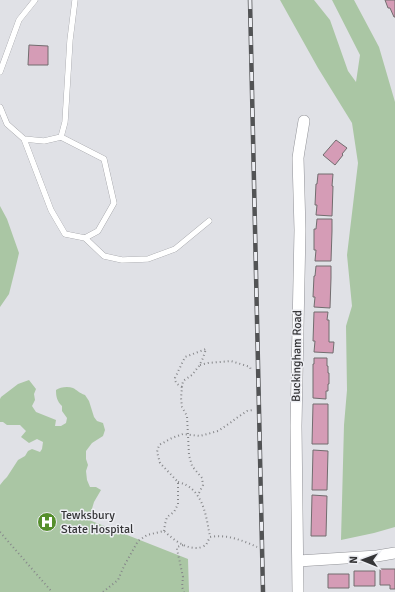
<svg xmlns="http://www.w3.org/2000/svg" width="395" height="592" viewBox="0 0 395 592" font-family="Signika,sans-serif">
<rect width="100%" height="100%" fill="#e0e1e6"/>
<path fill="#aac6a4" d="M 280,0 L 314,0 L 330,20 L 348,71 L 356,82 L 360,55 L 332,0 L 354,0 L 379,47 L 395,102 L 395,527 L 374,533 L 341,540 L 344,425 L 347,390 L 346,326 L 352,306 L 347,255 L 358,163 L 352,123 L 318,68 Z
M 0,206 L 7,219 L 19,253 L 15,270 L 9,294 L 0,307 Z
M 29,380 L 36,389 L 34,394 L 35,400 L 32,406 L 36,412 L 56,420 L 55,426 L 61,426 L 66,423 L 67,418 L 62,411 L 62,406 C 57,401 56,397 56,390 C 60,387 68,386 73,388 C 77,390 79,393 85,395 L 89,401 L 94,417 L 97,421 L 103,423 L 105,430 L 103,436 L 92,443 L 86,451 L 86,459 L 88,465 L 86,471 L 87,480 L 90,487 L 96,487 L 101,490 L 94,502 L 91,512 L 84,518 L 188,559 L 189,592 L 0,592 L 0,485 L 4,480 L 7,477 L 18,460 L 25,456 L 28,451 L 32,449 L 40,452 L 42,449 L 43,442 L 37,439 L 29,443 L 21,437 L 26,431 L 20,425 L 7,425 L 3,422 L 0,422 L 0,399 L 1,397 L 18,384 Z"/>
<path fill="#d59cb6" stroke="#726d6f" d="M 385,0 L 395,0 L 395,17 L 394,17 L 390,8 L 388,8 Z
M 29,45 L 48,46 L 48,65 L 28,65 Z
M 336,140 L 347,148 L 342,154 L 343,155 L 335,165 L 323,155 Z
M 318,174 L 333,174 L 332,186 L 333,186 L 332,216 L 316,215 L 317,205 L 315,205 L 316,184 L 317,184 Z
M 317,219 L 332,219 L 332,231 L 331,261 L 315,261 L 316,250 L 314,250 L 314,229 L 316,229 Z
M 316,266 L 331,266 L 331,278 L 330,308 L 314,307 L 315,297 L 313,297 L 314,276 L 315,276 Z
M 314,312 L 328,312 L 327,320 L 329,320 L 329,342 L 334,342 L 333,353 L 314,352 L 315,341 L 313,341 Z
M 314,358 L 327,358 L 327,366 L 328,366 L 328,373 L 329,373 L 329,384 L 328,384 L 328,391 L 326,391 L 326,399 L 313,398 L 313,364 L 314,364 Z
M 313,404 L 328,404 L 328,444 L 312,444 Z
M 313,450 L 328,451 L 327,490 L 312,490 Z
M 312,495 L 327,496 L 326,536 L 311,536 Z
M 380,569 L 395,569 L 395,589 L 390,589 L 390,585 L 380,585 Z
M 354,571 L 375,571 L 375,586 L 354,586 Z
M 328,574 L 349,574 L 349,588 L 328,588 Z"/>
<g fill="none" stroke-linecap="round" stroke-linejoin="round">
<defs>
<path id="service" d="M 0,72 L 19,20 L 35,0
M 0,107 L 7,124 L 24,139 L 44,141 L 61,137 L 65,122 L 70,40 L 75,0
M 24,139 L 51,210 L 65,234 L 85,238 L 98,231 L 114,203 L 104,159 L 61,137
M 85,238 L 104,256 L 122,260 L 148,259 L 175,249 L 209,221"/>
<path id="minor" d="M 298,561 L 377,556 L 395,553
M 298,592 L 296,426 L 300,230 L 298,158 L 299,151 L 304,121"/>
</defs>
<use href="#service" stroke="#919297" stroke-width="6"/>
<use href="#minor" stroke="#919297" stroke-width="12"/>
<path stroke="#86878a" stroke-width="2" stroke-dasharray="1 3" stroke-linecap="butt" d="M 200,365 L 208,363 L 231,361 L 250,367 L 251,370
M 182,387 C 178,385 175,383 175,378 L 185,357 L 206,349 L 203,358 L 199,366 L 192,375 L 183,381 L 182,387 L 181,398 L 182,407 L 187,416 L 189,455 L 192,466 L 202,478 L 203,485 L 198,495
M 178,482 C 203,488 206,515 210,537
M 164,531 L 165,524 L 167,517 L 174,512 L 178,504 L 178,482 L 160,463 L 157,452 L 159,445 L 172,438 L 183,434 L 200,436 L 218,431 L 230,423 L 238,417 L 247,411 L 253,410
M 0,532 L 52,592
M 183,545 L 177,547 L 177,549 L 183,577 L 182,587 L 184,592
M 103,592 L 118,580 L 124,566 L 138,541 L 147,535 L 164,531 C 173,539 183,548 197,548 C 200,548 204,546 206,545 L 210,537 C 226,534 242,540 257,547"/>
<use href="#service" stroke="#fff" stroke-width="5.5"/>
<use href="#minor" stroke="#fff" stroke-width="11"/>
<defs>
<path id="rail" d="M 250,0 L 263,592"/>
</defs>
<use href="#rail" stroke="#525355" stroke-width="4.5"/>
<use href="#rail" stroke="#edeef3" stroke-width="3" stroke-dasharray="9" stroke-linecap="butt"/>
</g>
<defs>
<symbol id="hospital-disc" viewBox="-11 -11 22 22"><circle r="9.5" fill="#558f2c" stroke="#edeef3"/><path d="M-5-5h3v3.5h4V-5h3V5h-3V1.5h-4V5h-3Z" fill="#fff"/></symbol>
</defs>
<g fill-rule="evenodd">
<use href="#hospital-disc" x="36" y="511" width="22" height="22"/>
</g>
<g text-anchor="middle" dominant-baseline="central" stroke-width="3" stroke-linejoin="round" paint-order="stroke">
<g font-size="12" fill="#363638" stroke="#edeef3">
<text transform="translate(297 356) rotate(-89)">Buckingham Road</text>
</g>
<g font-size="12" fill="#363638" stroke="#edeef3" text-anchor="start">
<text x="61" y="515">Tewksbury<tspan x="61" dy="14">State Hospital</tspan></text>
</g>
</g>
<g transform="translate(363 560) rotate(271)" stroke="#edeef3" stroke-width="3" paint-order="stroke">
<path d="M0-3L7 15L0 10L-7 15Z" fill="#363638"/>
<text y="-6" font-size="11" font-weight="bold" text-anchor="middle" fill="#363638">N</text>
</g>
</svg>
